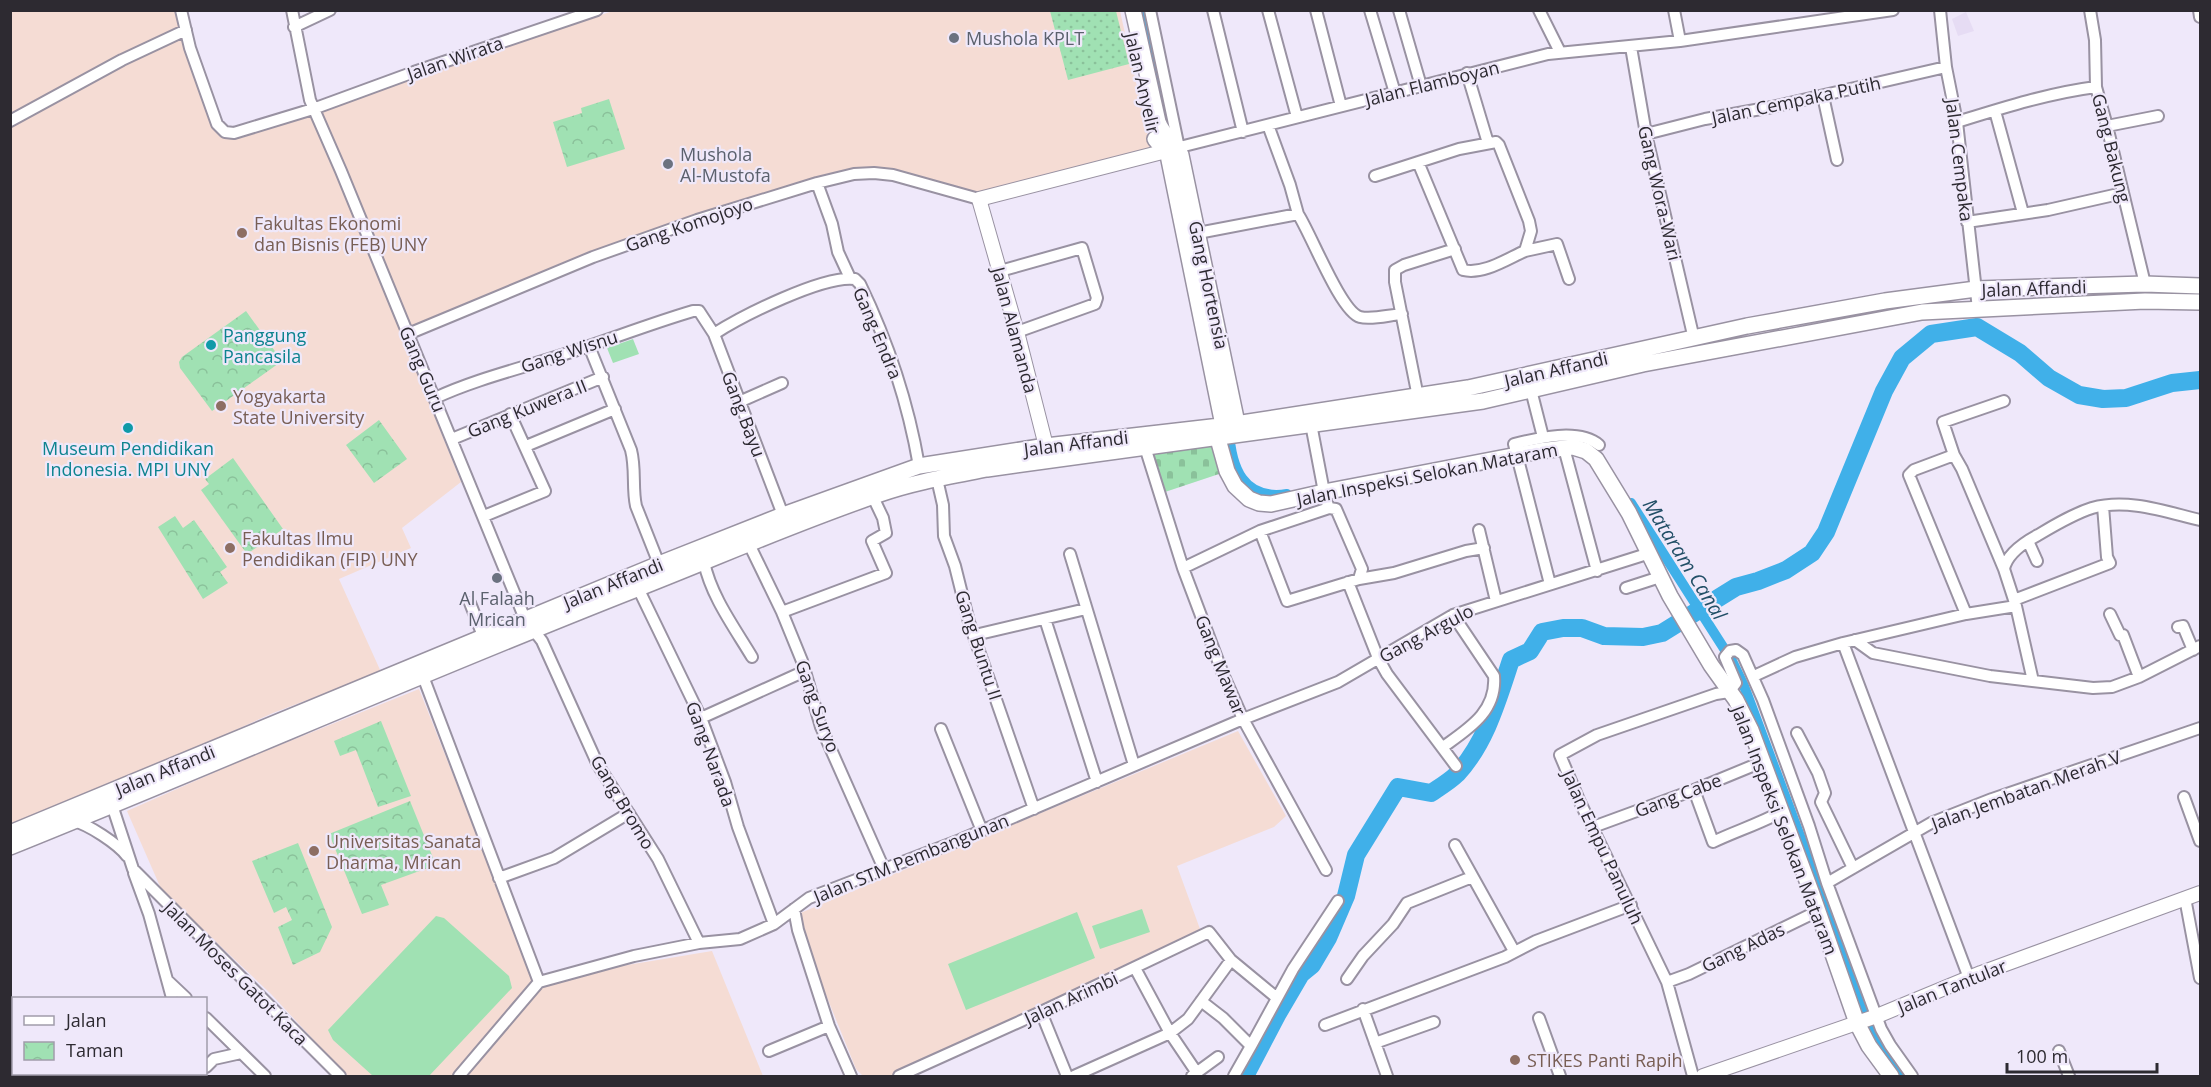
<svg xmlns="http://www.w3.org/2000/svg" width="2211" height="1087" viewBox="0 0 2211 1087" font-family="'Open Sans',sans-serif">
<defs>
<pattern id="grass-dots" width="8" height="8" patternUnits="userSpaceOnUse" patternTransform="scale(1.5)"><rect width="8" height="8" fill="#a0e1b3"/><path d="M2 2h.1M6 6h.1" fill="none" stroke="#8ac19a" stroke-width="1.8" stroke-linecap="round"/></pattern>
<pattern id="cemetery-stones" width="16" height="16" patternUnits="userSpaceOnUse" patternTransform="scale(1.5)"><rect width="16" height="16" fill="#a0e1b3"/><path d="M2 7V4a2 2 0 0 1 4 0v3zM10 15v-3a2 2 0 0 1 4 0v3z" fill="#8ac19a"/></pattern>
<pattern id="park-crowns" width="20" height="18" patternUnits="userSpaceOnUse" patternTransform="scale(1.5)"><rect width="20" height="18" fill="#a0e1b3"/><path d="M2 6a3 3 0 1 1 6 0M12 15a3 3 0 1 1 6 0" fill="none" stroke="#8ac19a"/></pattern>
</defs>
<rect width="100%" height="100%" fill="#efe8fa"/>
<path fill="#e6dcf4" d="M 1966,12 L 1974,31 L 1958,36 L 1952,19 Z"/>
<path fill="#f5dcd4" d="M 11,11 L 176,11 L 187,50 L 215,130 L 220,137 L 226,138 L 241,138 L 417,74 L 613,11 L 1120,11 L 1150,145 L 1148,149 L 987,194 L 881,171 L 700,215 L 557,265 L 498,293 L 401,333 L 461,482 L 402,528 L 411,548 L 339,579 L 381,672 L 273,713 L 211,741 L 11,825 Z
M 419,689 L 532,974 L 543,979 L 712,951 L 763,1076 L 347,1076 L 271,994 L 162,891 L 127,811 L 238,762 Z
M 1238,731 L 1286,816 L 1274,827 L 1177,866 L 1200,929 L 894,1076 L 863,1076 L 856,1069 L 801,933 L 798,914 Z"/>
<path fill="url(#grass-dots)" d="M 1050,11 L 1116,11 L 1129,64 L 1068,80 Z
M 61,1074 L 158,1074 L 159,1076 L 65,1076 Z"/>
<path fill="url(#cemetery-stones)" d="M 1225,443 L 1228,471 L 1162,493 L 1150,455 Z"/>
<path fill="url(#park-crowns)" d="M 609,99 L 625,149 L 567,167 L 553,122 L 582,113 L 581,108 Z
M 246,311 L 282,361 L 212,411 L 180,368 L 179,362 L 182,357 Z
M 379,420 L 407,459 L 374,483 L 346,445 Z
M 233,458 L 283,529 L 247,554 L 201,490 L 209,484 L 205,479 Z
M 175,516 L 183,528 L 194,520 L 227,567 L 220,572 L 228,583 L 203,599 L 158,527 Z
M 381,721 L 411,796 L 378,807 L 356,750 L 340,756 L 334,741 Z
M 410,801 L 436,865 L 381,885 L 389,905 L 362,914 L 329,834 Z
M 298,843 L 332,927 L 320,952 L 293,965 L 278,927 L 292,920 L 286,907 L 274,913 L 252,861 Z"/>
<path fill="#a0e1b3" d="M 633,339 L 639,354 L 613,363 L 607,348 Z
M 1142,909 L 1150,932 L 1100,949 L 1092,926 Z
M 1077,912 L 1095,958 L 966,1010 L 948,964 Z
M 436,916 L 444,918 L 509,976 L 512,988 L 429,1076 L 373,1076 L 333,1040 L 328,1030 Z"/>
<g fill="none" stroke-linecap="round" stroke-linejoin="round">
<path stroke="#40b0e9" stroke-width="10" d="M 1143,10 L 1168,118
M 1229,430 C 1231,467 1243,501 1287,494
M 1631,503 L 1732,661 L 1744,686 L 1872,1029 L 1881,1050 L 1902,1076"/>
<path stroke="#40b0e9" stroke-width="18" d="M 1245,1076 L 1277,1015 L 1301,974 L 1312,965 L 1328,938 L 1346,896 L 1356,855 L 1398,787 L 1431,793 C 1440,787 1450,781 1457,774 C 1486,743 1498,699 1511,660 L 1530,651 L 1542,632 L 1563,628 L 1582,628 L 1604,636 L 1643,637 L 1662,633 L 1736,587 L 1758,581 L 1786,570 L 1812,553 L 1826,532 L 1884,391 L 1902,358 L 1931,334 L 1977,327 L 2020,353 L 2049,378 L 2079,395 L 2103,399 L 2126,398 L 2172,383 L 2200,380"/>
<defs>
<path id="minor" d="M 181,10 L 190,48 L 217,124 L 225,132 L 234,133 L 313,109 L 414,72 L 597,10
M 292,10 L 310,100 L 341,171 L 525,619 L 542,641 L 598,765 L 658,859 L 699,943
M 1150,10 L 1179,148
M 1213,10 L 1243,132
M 1268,10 L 1297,117
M 1316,10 L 1341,106
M 1370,10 L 1395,93
M 1399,10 L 1421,86
M 1539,10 L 1560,52
M 1674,10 L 1680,41
M 1940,10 L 1946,67 L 1957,122 L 1978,309
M 2090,10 L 2095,40 L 2096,87 L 2107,126 L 2145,284
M 2199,10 L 2200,17
M 294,27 L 330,10
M 1631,47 L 1646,134 L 1694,339
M 1467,73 L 1488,143
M 1823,96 L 1837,160
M 1995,111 L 2023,213
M 10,121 L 122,60 L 186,30
M 1957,122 C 2002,108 2049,93 2096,87
M 1268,125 L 1290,185 L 1298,214
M 2107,126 L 2158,116
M 1646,134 L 1705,119 L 1772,107 L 1946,67
M 1172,149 L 1548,54 L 1680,41 L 1893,10
M 1375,176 L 1459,149 L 1496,142 L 1499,145 L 1529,221 L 1531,231 L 1525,251 C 1507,259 1483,275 1463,270 L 1418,162
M 817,183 L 832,224 L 838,252 L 850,278
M 1967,222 L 2048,210 L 2123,193
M 1198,233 L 1298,214 C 1311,234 1341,312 1360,317 C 1372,320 1389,315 1402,314
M 1525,251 L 1557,244 L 1569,279
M 1000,271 L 1082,248 L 1097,298 L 1095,304 L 1017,332
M 408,334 L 593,257 L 697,220 L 817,183 L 854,174 L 874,173 L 893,175 L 979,199
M 714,334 C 742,316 823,275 855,279 L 860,284 C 888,342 908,402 919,466
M 589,346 L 631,450 C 636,469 632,488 636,506 L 659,564
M 1531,390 L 1543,437
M 1418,397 L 1395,282 L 1395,270 L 1404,265 L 1455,249
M 435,398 C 476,379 519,369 562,355 C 606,341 649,324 693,311 L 699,311 L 714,334 L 783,515
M 739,402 L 782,383
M 1311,424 L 1324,492
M 452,439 L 603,377
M 526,446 L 615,409
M 1145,447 L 1183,568 L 1223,674 L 1243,719 L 1326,870
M 1564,448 L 1597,571
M 1954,455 L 1943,422 L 2004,401
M 937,479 L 943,505 L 944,536 L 955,566 L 969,622 L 1034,809
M 1323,492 L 1329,508 L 1336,509 L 1362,569 L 1359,579
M 484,516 L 545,491 L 510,414
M 1479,530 L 1496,601
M 1260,531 L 1287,601 L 1359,579 L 1394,573 L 1466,551 L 1484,548
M 2028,541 L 2037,561
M 749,544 L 782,612 L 802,661 L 821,727 L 884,869
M 1070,554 L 1134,765
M 704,562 C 711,596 734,627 752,657
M 1183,568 L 1260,531 L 1329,508
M 2004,569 C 2007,554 2025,542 2038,535 C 2055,525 2073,514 2092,508 C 2128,498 2166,512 2200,520
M 1348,582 L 1378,658 L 1387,674 L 1456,766
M 1550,584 L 1514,444 C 1538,438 1579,428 1599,445
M 638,588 L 701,718 L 725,782 L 738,827 L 774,924
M 1626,588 L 1660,577
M 2014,600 L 2110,563 L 2107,557 L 2103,506
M 470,603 L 483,636
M 782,612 L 886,573 L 872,541 L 886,533 L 883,518 L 873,497
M 1966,614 L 1909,475 L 1914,470 L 1954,455 L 1962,469 L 2004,569 L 2016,606 L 2033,681
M 2110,614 L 2120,635 L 2123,635 L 2139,677
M 1045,619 L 1097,782
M 2178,627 L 2183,626 L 2193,650
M 975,635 L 1086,609
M 1855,640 L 1873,653 L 1990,676 L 2093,688 L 2112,687 L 2139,677 L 2200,646
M 1843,643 L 1969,978
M 421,671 L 539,982
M 1754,676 L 1795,657 L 1843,643 L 1966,614 L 2016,606
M 701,718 L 805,671
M 941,729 L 982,831
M 1797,733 L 1818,773 L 1825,793 L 1821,802 L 1853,868
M 1443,747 C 1468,729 1497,712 1494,676 L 1453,615
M 1694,790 L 1713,842 C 1736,831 1759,824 1781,812
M 2184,797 L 2200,841
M 112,805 L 133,869 L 340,1076
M 73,821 C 88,824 118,844 127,856
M 1593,827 L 1694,790 L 1762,762
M 1455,845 L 1514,951
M 134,873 L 149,914 L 172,998
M 499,878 L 554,858 L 629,813
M 1827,883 L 1931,823 L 1992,799 L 2200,728
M 2185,898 L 2200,978
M 794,909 L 798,930 L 829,1026 L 851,1076
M 1135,968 L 1170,1033 L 1197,1073
M 1347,979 L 1363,956 L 1393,924 L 1407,903 L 1472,877
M 168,981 L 186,998
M 539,982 L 634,956 L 699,943 L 740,939 L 774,924 L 809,898 L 960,840 L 1243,719 L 1338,682 L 1453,615 L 1650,553
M 1667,982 L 1689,974 L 1818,911
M 1201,1001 L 1223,1018 L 1251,1046 L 1293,969 L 1338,901
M 1363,1009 L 1387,1076
M 1041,1012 L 1067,1076
M 206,1018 L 265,1076
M 1539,1018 L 1560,1076
M 1325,1025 L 1505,957 L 1536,941 L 1631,905
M 1375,1043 L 1434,1022
M 769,1051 L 829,1026
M 2059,1051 L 2069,1076
M 206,1067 L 214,1059 L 241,1053
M 198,1074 L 199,1076
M 459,1076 L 539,982
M 899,1076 L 1041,1012 L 1209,932 L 1231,960 L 1277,998
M 1074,1076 L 1170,1033 L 1188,1019 L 1231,960
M 1192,1076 L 1218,1057
M 1234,1076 L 1251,1046
M 1693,1076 L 1667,982 L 1579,800 L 1560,755 L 1597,735 L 1716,694 L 1729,692 L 1736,683 L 1725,657 L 1730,651 L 1736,650 L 1743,655 L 1763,700 L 1809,826 L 1827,883 L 1881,1029 L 1890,1045 L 1912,1076"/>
<path id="tertiary" d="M 1046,446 L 1017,332 L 979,199 L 1166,151
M 1703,1076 L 1877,1016 L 1981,973 L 2200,893"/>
<path id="secondary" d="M 1133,10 L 1158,122 C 1164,138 1176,142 1181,155 L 1237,423
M 1155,139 L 1168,155 L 1223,425
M 1218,439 L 1227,471 L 1235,486 L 1249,499 L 1259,503 L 1271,504 L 1324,492 L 1539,451 L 1573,447 L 1586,451 L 1596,459 L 1629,513 L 1670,596 L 1711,665 L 1736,700 L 1751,730 L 1812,894 L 1857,1023 L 1869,1046 L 1891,1076
M 10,833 L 659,564 L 783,515 L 919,466 L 1046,446 L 1229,425 L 1468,388 L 1747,326 L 1885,301 L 1976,289 L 2145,284 L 2200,286
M 10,847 C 219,763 425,672 634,590 C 716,558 797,522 880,494 C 914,482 951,476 987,469 L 1483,401 L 1643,364 L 1922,312 L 2145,301 L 2200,302"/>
</defs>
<use href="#minor" stroke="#9992a2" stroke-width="14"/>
<use href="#tertiary" stroke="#9992a2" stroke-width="16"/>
<use href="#secondary" stroke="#9992a2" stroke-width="18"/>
<use href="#minor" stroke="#fff" stroke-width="10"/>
<use href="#tertiary" stroke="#fff" stroke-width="14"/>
<use href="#secondary" stroke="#fff" stroke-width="15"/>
</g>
<g fill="#6b7280" stroke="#efe8fa" stroke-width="2">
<circle cx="954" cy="38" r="6"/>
<circle cx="668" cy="164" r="6"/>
<circle cx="497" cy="578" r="6"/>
</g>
<g fill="#8d6e63" stroke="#efe8fa" stroke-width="2">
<circle cx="242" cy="233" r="6"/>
<circle cx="221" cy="406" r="6"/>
<circle cx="230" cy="548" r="6"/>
<circle cx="314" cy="851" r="6"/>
<circle cx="1515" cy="1060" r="6"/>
</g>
<g fill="#0f9aa8" stroke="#efe8fa" stroke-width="2">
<circle cx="211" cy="345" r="6"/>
<circle cx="128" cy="428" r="6"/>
</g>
<g text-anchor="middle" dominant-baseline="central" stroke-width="4.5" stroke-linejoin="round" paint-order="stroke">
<g font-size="18" fill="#5b616d" stroke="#efe8fa" text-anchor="start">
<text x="966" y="38">Mushola KPLT</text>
<text x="680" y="154">Mushola<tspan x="680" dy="21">Al-Mustofa</tspan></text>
<text x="497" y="598" text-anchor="middle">Al Falaah<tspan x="497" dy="21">Mrican</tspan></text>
</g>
<g font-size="18" fill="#2d2a31" stroke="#efe8fa">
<text transform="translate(455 58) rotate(-19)">Jalan Wirata</text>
<text transform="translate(1143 83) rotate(77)">Jalan Anyelir</text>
<text transform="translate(1432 83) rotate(-14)">Jalan Flamboyan</text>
<text transform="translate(1796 100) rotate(-12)">Jalan Cempaka Putih</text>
<text transform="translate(2112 148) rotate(76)">Gang Bakung</text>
<text transform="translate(1960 160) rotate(83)">Jalan Cempaka</text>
<text transform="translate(1660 193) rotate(77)">Gang Wora-Wari</text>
<text transform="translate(689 224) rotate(-19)">Gang Komojoyo</text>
<text transform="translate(1209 285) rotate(78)">Gang Hortensia</text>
<text transform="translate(2034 288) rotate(-2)">Jalan Affandi</text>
<text transform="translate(1015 330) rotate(75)">Jalan Alamanda</text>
<text transform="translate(878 333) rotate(67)">Gang Endra</text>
<text transform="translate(569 351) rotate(-18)">Gang Wisnu</text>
<text transform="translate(423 369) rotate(67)">Gang Guru</text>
<text transform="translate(1556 369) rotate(-13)">Jalan Affandi</text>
<text transform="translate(527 408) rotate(-22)">Gang Kuwera II</text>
<text transform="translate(744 414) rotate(69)">Gang Bayu</text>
<text transform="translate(1076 443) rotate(-7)">Jalan Affandi</text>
<text transform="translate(1427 474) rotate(-11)">Jalan Inspeksi Selokan Mataram</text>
<text transform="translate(613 583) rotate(-22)">Jalan Affandi</text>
<text transform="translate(1426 633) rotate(-28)">Gang Argulo</text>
<text transform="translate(979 645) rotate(72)">Gang Buntu II</text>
<text transform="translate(1221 665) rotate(68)">Gang Mawar</text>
<text transform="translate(818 706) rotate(70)">Gang Suryo</text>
<text transform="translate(711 754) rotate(70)">Gang Narada</text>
<text transform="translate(165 770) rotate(-22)">Jalan Affandi</text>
<text transform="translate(2026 790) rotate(-20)">Jalan Jembatan Merah V</text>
<text transform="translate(1678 795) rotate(-21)">Gang Cabe</text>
<text transform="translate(623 802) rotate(59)">Gang Bromo</text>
<text transform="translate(1785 830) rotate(69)">Jalan Inspeksi Selokan Mataram</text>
<text transform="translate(1603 847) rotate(65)">Jalan Empu Panuluh</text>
<text transform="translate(911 858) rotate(-22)">Jalan STM Pembangunan</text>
<text transform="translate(1743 947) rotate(-26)">Gang Adas</text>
<text transform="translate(236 973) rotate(45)">Jalan Moses Gatot Kaca</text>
<text transform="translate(1952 986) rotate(-22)">Jalan Tantular</text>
<text transform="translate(1071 998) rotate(-25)">Jalan Arimbi</text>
</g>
<g font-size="18" fill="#785e54" stroke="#efe8fa" text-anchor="start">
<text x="254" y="223">Fakultas Ekonomi<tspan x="254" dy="21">dan Bisnis (FEB) UNY</tspan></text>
<text x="233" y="396">Yogyakarta<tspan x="233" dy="21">State University</tspan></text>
<text x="242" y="538">Fakultas Ilmu<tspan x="242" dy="21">Pendidikan (FIP) UNY</tspan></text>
<text x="326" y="841">Universitas Sanata<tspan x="326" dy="21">Dharma, Mrican</tspan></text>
<text x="1527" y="1060">STIKES Panti Rapih</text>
</g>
<g font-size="18" fill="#0d838f" stroke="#efe8fa" text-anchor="start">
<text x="223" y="335">Panggung<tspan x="223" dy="21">Pancasila</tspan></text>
<text x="128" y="448" text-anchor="middle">Museum Pendidikan<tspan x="128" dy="21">Indonesia. MPI UNY</tspan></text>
</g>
<g font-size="20" font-style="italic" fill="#224f67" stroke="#efe8fa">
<text transform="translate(1685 559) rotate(58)">Mataram Canal</text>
</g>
</g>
<rect width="2211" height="1087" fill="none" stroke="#2d2a31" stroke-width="24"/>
<rect x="12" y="997" width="195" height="78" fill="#efe8fa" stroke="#a19caa" stroke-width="1.5"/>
<rect x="24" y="1016" width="30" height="9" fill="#ffffff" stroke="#a19caa" stroke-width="1.5"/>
<text x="66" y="1027" font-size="18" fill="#2d2a31">Jalan</text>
<rect x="24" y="1042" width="30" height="18" fill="url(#park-crowns)" stroke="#a19caa" stroke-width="1.5"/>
<text x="66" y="1057" font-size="18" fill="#2d2a31">Taman</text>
<path d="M2007 1063v9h150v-9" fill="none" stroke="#2d2a31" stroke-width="3"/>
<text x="2016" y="1063" font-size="18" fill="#2d2a31" stroke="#efe8fa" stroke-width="4.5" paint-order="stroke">100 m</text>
</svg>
